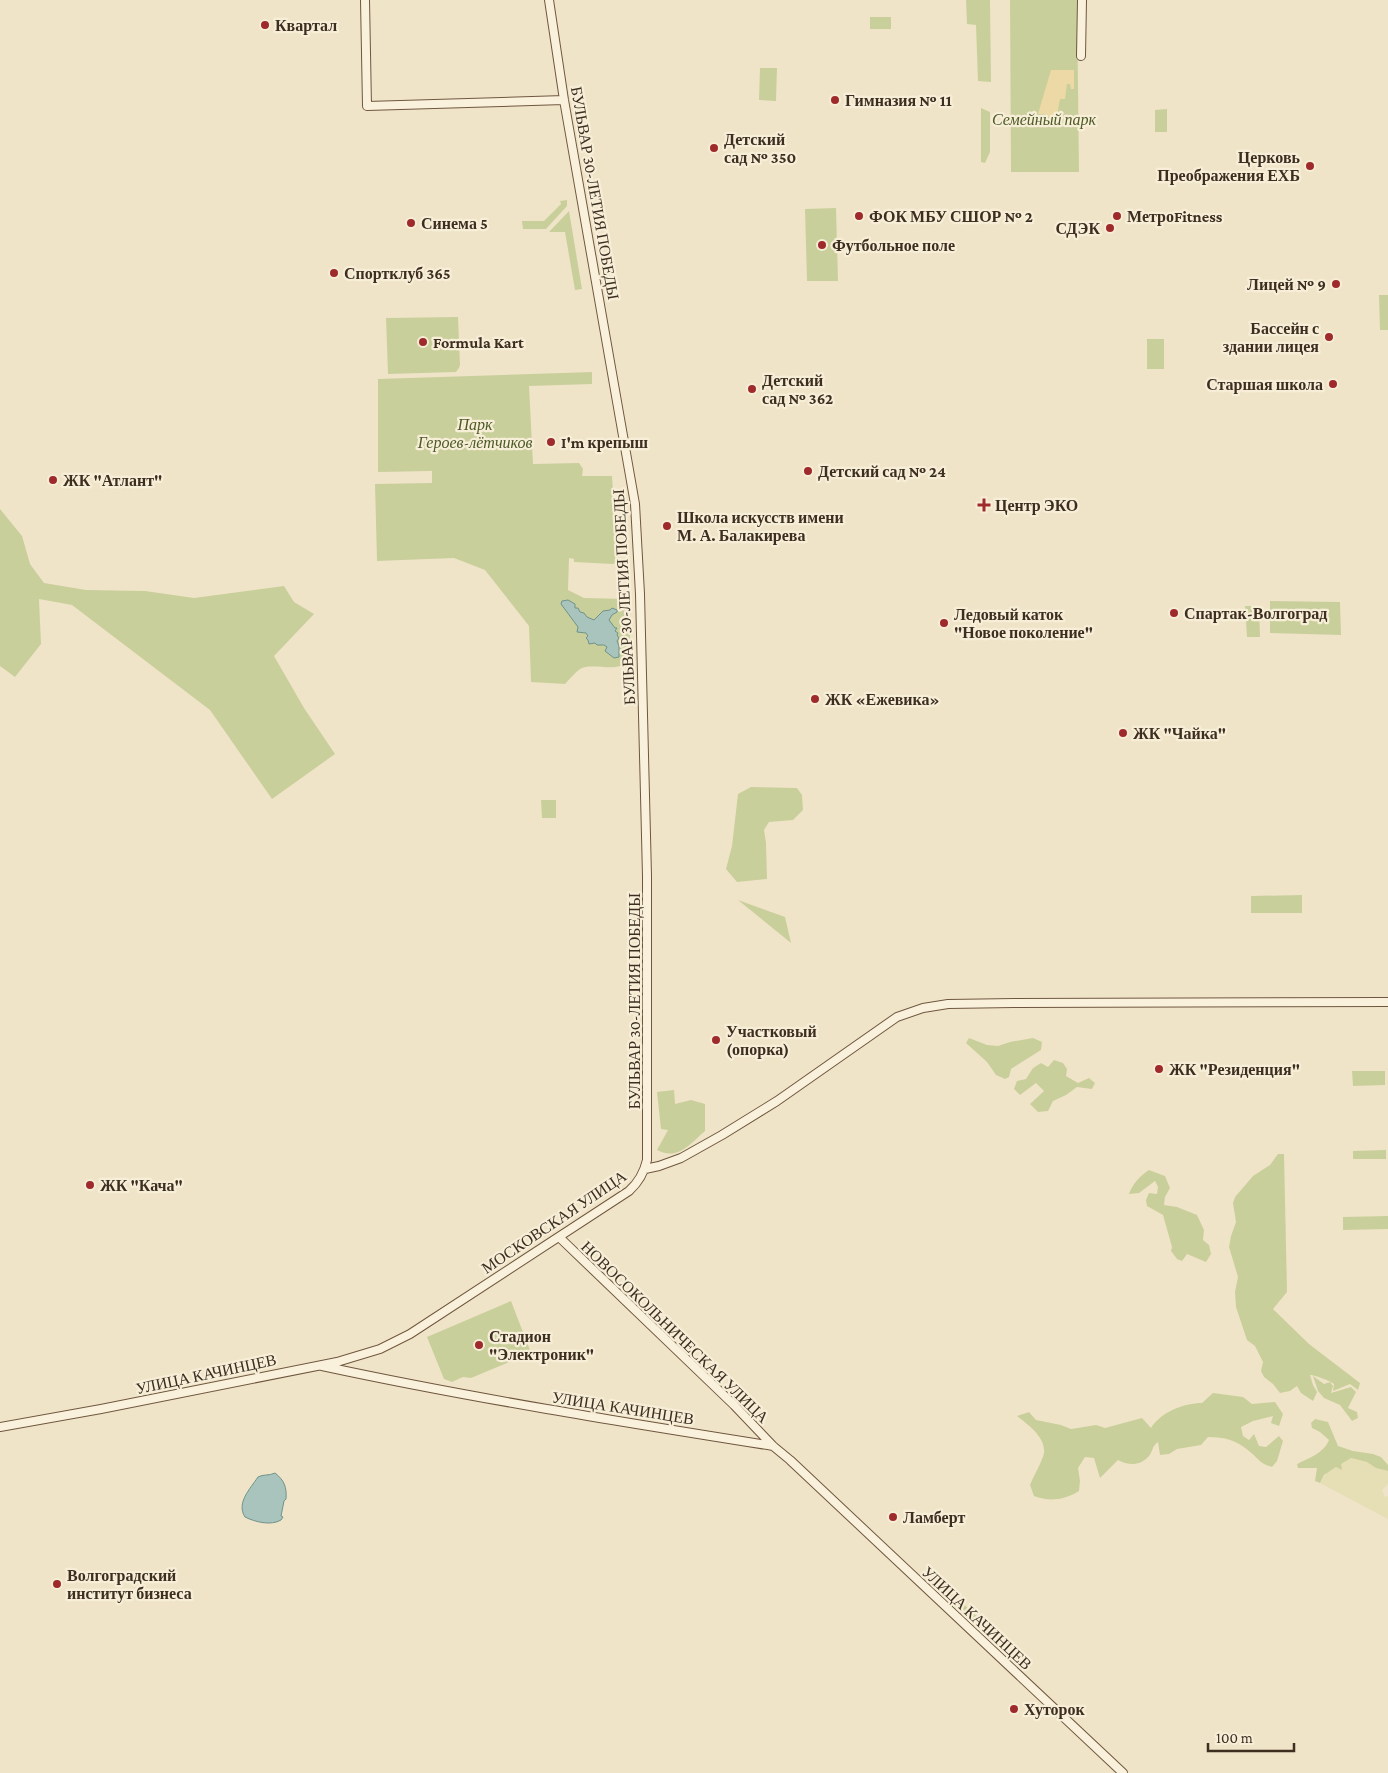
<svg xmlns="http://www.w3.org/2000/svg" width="1388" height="1773" viewBox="0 0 1388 1773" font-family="'Crimson Pro',serif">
<rect width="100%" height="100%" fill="#f0e4c8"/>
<path fill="#e6deb5" d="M 1351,1458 L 1367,1462 L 1376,1468 L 1388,1471 L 1388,1484 L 1382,1490 L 1385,1497 L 1388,1496 L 1388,1519 L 1320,1483 L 1328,1471 L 1337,1467 L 1342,1469 L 1340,1464 Z"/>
<path fill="#c9cf9b" d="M 966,0 L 990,0 L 991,82 L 978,81 L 976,25 L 967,24 Z
M 1010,0 L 1077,0 L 1079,172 L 1011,172 Z
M 870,17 L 891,17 L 891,29 L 870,29 Z
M 760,68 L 777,68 L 776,101 L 759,100 Z
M 981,108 L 990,112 L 990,152 L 985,163 L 981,162 Z
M 1167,109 L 1167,132 L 1155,132 L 1155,110 Z
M 567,200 L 567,206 L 546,229 L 523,229 L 522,221 L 544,221 L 561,204 L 560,201 Z
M 836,208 L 838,281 L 807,281 L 805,209 Z
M 569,211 L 582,289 L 575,290 L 565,232 L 549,232 Z
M 1379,295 L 1388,295 L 1388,330 L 1380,330 Z
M 458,317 L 460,365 L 459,368 L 456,372 L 388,374 L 386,318 Z
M 1147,339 L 1164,339 L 1164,369 L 1147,369 Z
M 592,372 L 592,384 L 529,386 L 533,464 L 579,463 L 583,469 L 582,476 L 612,476 L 615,520 L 618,522 L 619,561 L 613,564 L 574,562 L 574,559 L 569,558 L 568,590 L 584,598 L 628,599 C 628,611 633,652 627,661 C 620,673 594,663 582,668 C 576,671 570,679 565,684 L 531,682 L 529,626 L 485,570 L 454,558 L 377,561 L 375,484 L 432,483 L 432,471 L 378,472 L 378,379 Z
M 0,509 L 22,536 L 30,564 L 44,583 L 86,590 L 145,591 L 194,598 L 284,586 L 294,602 L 314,614 L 274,656 L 304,708 L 335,754 L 272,799 L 210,710 L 72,605 L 39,599 L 41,644 L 15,677 L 0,666 Z
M 1270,601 L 1340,602 L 1341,635 L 1270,633 Z
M 1245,606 L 1259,606 L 1260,637 L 1247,637 Z
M 751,787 L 797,788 L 802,795 L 803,810 L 793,820 L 769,822 L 764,830 L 766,843 L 767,879 L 737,882 L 726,869 L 732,846 L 738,794 Z
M 541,800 L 556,800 L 556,818 L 542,818 Z
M 1302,895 L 1302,913 L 1251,913 L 1251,896 Z
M 738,900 L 785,917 L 791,943 Z
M 969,1038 L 987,1045 L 998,1046 L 1010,1042 L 1033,1038 L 1042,1042 L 1041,1050 L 1011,1069 L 1009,1077 L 1005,1079 L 996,1075 L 987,1062 L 966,1043 Z
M 1054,1060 L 1063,1063 L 1067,1069 L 1066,1076 L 1078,1083 L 1089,1078 L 1095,1083 L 1092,1089 L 1077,1087 L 1066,1095 L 1053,1101 L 1048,1111 L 1038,1112 L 1030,1104 L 1044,1091 L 1036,1083 L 1020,1095 L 1014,1089 L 1017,1081 L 1026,1079 L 1033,1068 L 1041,1063 L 1048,1067 Z
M 1352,1071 L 1385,1071 L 1385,1085 L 1353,1086 Z
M 674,1090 L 675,1104 L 691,1100 L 705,1104 L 705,1131 C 690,1144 678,1161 657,1150 L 668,1130 L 661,1129 L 657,1092 Z
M 1386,1150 L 1386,1159 L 1353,1159 L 1353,1151 Z
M 1278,1154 L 1284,1154 L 1287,1292 L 1273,1309 L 1309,1344 L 1360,1383 L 1358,1390 L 1350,1384 L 1333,1391 L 1334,1384 C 1330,1381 1315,1375 1310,1375 L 1313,1385 L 1317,1392 L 1313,1401 L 1301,1393 L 1297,1386 L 1290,1391 L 1280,1393 L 1273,1384 L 1264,1377 L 1261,1371 L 1263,1362 L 1255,1346 L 1247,1340 L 1236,1307 L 1235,1292 L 1238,1277 L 1229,1247 L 1231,1236 L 1236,1222 L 1233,1203 L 1235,1197 L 1253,1176 L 1270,1165 Z
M 1149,1170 L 1165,1176 L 1170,1188 L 1165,1197 L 1164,1205 L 1177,1207 L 1197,1215 L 1204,1230 L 1203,1240 L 1209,1245 L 1211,1254 L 1206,1262 L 1187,1254 L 1182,1261 L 1177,1259 L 1171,1251 L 1172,1247 L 1163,1215 L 1147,1206 L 1146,1200 L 1149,1193 L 1157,1194 L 1158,1187 L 1155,1181 L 1139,1193 L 1129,1194 C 1133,1183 1140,1176 1149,1170 Z
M 1388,1216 L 1388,1229 L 1343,1230 L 1343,1217 Z
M 511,1301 L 531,1353 L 471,1378 L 463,1377 L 452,1382 L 444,1379 L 427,1337 Z
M 1313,1376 L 1324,1384 L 1330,1382 L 1333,1386 L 1331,1393 L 1351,1387 L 1356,1392 L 1348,1408 L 1357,1412 L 1358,1418 L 1352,1421 L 1340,1405 L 1324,1398 L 1318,1391 Z
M 1213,1393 L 1243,1397 L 1252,1404 L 1275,1402 L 1283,1414 L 1279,1426 L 1271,1423 L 1273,1416 L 1253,1421 L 1241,1427 L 1243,1436 L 1249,1440 L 1254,1434 L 1259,1446 L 1266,1447 L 1279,1436 L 1283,1441 L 1277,1461 L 1272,1467 C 1259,1463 1259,1459 1249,1451 C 1236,1440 1225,1437 1208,1437 L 1201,1445 L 1177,1449 L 1169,1454 L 1160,1455 L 1158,1442 C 1152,1446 1153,1451 1149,1456 C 1140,1466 1129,1466 1118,1460 L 1100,1478 L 1094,1458 L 1085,1457 L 1078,1468 L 1080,1481 L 1079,1491 C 1065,1500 1049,1502 1034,1496 L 1030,1485 C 1033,1477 1043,1460 1044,1453 C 1046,1437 1027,1424 1017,1416 L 1029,1412 L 1036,1420 L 1061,1425 L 1071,1429 L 1096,1425 L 1105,1428 L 1142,1418 L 1151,1428 C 1161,1412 1184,1403 1202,1403 Z
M 1315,1419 L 1328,1422 L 1338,1446 L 1353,1451 L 1373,1454 L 1381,1457 L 1388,1465 L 1388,1471 L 1376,1468 L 1367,1462 L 1351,1458 L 1341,1464 L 1342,1470 L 1336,1467 L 1324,1475 L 1320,1483 L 1315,1481 L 1317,1468 L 1298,1468 L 1297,1464 C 1309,1458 1324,1453 1329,1440 L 1320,1432 L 1312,1428 L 1311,1423 Z
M 952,1594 L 978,1617 L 977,1627 L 946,1599 Z"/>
<path fill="#ecd9a5" d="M 1051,70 L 1074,70 L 1074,89 L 1071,89 L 1070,84 L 1067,84 L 1065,99 L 1060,99 L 1057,115 L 1052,118 L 1046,116 L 1045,114 L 1038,114 Z"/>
<path fill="#a9c4bc" stroke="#6f938a" d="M 568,600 L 575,604 L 575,608 L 578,608 L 580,612 L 584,613 L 587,617 L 594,620 L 603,611 L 610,610 L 612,608 L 617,610 L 617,612 L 612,615 L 609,620 L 615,628 L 617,628 L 615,631 L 618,633 L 617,635 L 619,638 L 617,641 L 619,646 L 619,657 L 614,658 L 605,651 L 607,647 L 604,645 L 597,645 L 595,643 L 589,644 L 588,640 L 586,638 L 588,636 L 586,633 L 577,632 L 578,627 L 561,604 L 562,601 Z
M 275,1473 C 284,1480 287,1487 286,1499 L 284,1501 L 281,1516 L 283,1517 L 281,1520 C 271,1526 255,1522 245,1517 C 236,1503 250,1489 258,1477 C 263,1474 269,1476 275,1473 Z"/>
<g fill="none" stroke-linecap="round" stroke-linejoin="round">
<defs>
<path id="secondary" d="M 365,0 L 367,106 L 564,100
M 1081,56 L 1082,0
M 645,1169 L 659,1166 L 681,1158 L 722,1135 L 777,1101 L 897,1017 L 923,1008 L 948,1004 L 1014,1003 L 1388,1002
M 559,1237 L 734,1405 L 773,1446 L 790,1460 L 1123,1773
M 322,1366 C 471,1398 622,1422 773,1446
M 0,1427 L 101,1409 L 337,1362 L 380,1349 L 410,1334 L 629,1191 C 639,1182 644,1173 647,1160 L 647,876 L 640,594 L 635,504 L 564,100 L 549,0"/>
</defs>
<use href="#secondary" stroke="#6f573f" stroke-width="10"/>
<use href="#secondary" stroke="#faf1dc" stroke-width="8"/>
</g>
<g fill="#9e2a2b" stroke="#f7eed8" stroke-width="2">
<circle cx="265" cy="25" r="5"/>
<circle cx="835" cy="100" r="5"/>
<circle cx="714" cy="148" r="5"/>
<circle cx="1310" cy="166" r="5"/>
<circle cx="859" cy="216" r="5"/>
<circle cx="1117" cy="216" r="5"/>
<circle cx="411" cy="223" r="5"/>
<circle cx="1110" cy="228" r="5"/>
<circle cx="822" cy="245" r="5"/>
<circle cx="334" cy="273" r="5"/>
<circle cx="1336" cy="284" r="5"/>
<circle cx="1329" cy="337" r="5"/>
<circle cx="423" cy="342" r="5"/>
<circle cx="1333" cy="384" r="5"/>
<circle cx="752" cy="389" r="5"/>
<circle cx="551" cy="442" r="5"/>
<circle cx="808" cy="471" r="5"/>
<circle cx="53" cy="480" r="5"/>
<path d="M981.5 497.5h5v5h5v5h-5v5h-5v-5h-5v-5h5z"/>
<circle cx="667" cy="526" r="5"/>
<circle cx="1174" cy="613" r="5"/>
<circle cx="944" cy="623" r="5"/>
<circle cx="815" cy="699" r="5"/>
<circle cx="1123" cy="733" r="5"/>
<circle cx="716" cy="1040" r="5"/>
<circle cx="1159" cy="1069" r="5"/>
<circle cx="90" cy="1185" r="5"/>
<circle cx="479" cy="1345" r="5"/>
<circle cx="893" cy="1517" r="5"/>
<circle cx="57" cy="1584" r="5"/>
<circle cx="1014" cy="1709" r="5"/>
</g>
<g text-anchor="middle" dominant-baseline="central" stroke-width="4.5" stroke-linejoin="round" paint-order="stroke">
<g font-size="16" font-weight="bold" fill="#3d2e20" stroke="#f7eed8" text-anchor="start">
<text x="275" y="25">Квартал</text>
<text x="845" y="100">Гимназия № 11</text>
<text x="724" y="139">Детский<tspan x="724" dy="18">сад № 350</tspan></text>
<text x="1300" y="157" text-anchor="end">Церковь<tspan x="1300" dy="18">Преображения ЕХБ</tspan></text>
<text x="869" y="216">ФОК МБУ СШОР № 2</text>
<text x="1127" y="216">МетроFitness</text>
<text x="421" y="223">Синема 5</text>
<text x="1100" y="228" text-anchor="end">СДЭК</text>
<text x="832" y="245">Футбольное поле</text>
<text x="344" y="273">Спортклуб 365</text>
<text x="1326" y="284" text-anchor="end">Лицей № 9</text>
<text x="1319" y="328" text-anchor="end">Бассейн с<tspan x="1319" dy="18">здании лицея</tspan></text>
<text x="433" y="342">Formula Kart</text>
<text x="762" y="380">Детский<tspan x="762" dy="18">сад № 362</tspan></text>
<text x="1323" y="384" text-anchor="end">Старшая школа</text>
<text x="561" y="442">I'm крепыш</text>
<text x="818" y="471">Детский сад № 24</text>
<text x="63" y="480">ЖК "Атлант"</text>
<text x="995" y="505">Центр ЭКО</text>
<text x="677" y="517">Школа искусств имени<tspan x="677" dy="18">М. А. Балакирева</tspan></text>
<text x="1184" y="613">Спартак-Волгоград</text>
<text x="954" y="614">Ледовый каток<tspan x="954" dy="18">"Новое поколение"</tspan></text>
<text x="825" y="699">ЖК «Ежевика»</text>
<text x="1133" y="733">ЖК "Чайка"</text>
<text x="726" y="1031">Участковый<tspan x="726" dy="18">(опорка)</tspan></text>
<text x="1169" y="1069">ЖК "Резиденция"</text>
<text x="100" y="1185">ЖК "Кача"</text>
<text x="489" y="1336">Стадион<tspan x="489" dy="18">"Электроник"</tspan></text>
<text x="903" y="1517">Ламберт</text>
<text x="67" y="1575">Волгоградский<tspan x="67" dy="18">институт бизнеса</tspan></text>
<text x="1024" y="1709">Хуторок</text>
</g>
<g font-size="16" font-style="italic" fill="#4d5a26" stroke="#f7eed8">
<text x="1044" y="119">Семейный парк</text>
<text x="475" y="424">Парк<tspan x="475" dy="18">Героев-лётчиков</tspan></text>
</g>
<g font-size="16" fill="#3d2e20" stroke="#f7eed8">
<text transform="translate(595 193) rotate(80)">БУЛЬВАР 30-ЛЕТИЯ ПОБЕДЫ</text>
<text transform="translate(624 597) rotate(-93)">БУЛЬВАР 30-ЛЕТИЯ ПОБЕДЫ</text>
<text transform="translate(634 1001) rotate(-90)">БУЛЬВАР 30-ЛЕТИЯ ПОБЕДЫ</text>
<text transform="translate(554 1222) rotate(-34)">МОСКОВСКАЯ УЛИЦА</text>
<text transform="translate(675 1332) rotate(44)">НОВОСОКОЛЬНИЧЕСКАЯ УЛИЦА</text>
<text transform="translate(206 1374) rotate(-12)">УЛИЦА КАЧИНЦЕВ</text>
<text transform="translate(623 1408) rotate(9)">УЛИЦА КАЧИНЦЕВ</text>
<text transform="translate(977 1618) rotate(43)">УЛИЦА КАЧИНЦЕВ</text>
</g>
</g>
<path d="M1208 1743v8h86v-8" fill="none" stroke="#3d2e20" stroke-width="2.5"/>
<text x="1216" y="1743" font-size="15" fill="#3d2e20" stroke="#f7eed8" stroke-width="4" paint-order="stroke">100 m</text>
</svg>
